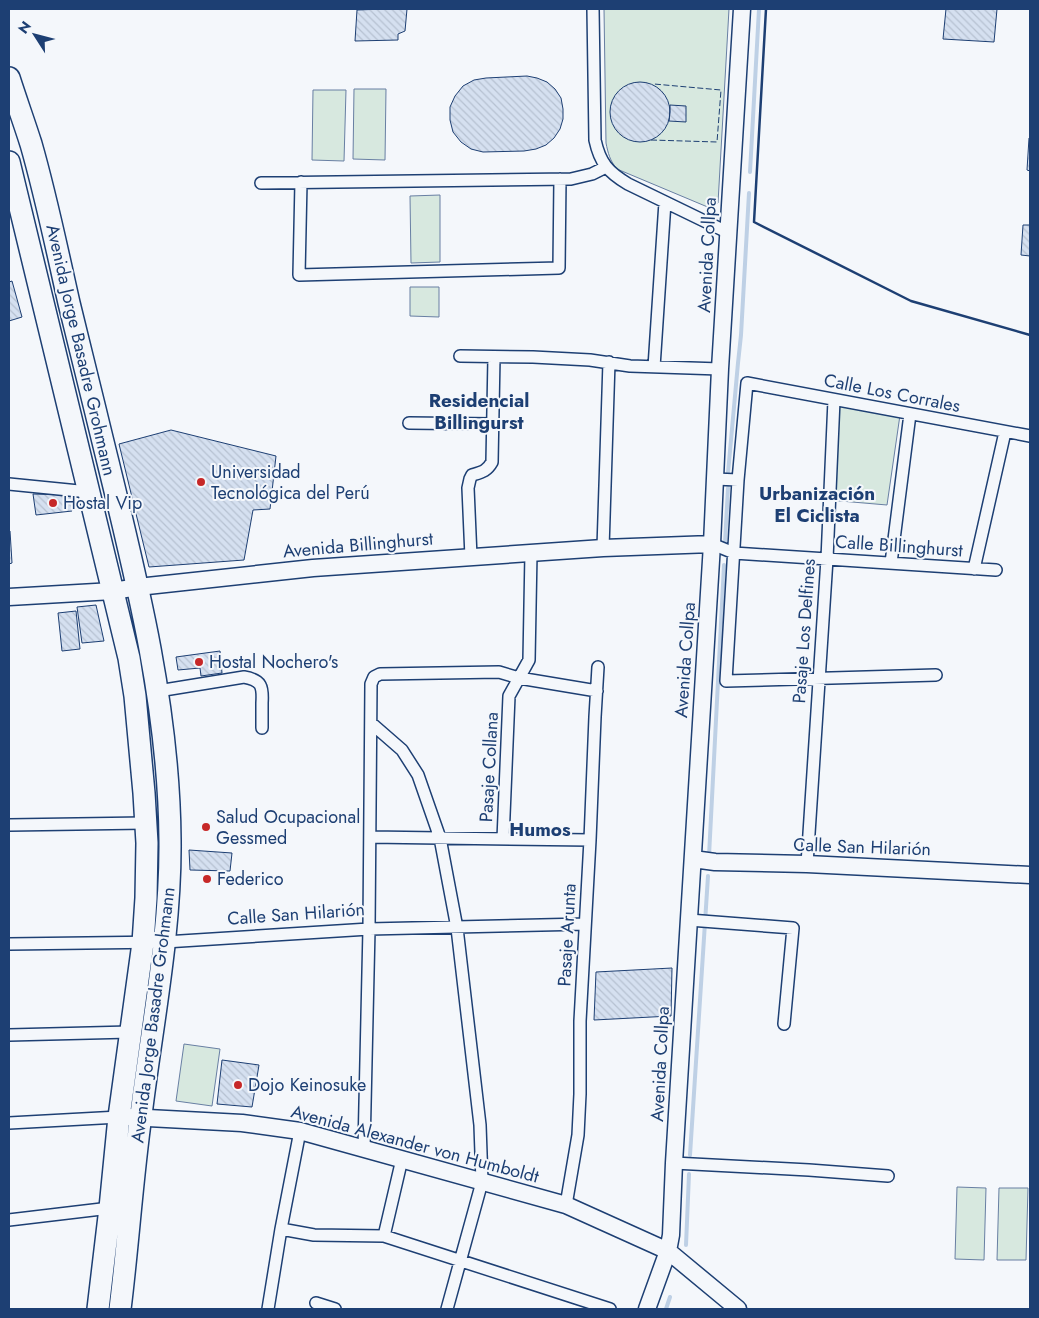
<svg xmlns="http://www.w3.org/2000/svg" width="1039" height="1318" viewBox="0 0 1039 1318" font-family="Jost,sans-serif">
<defs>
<pattern id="building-back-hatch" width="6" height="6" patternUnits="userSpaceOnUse" patternTransform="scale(1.25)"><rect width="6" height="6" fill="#d5e0f0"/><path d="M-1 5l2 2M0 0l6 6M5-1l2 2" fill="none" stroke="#b6c1d1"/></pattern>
</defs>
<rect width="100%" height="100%" fill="#f4f7fb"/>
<path fill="#d7e8df" stroke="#687fa3" d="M 604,9 L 729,9 L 718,203 L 715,206 L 710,208 L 617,169 C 610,161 608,153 606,143 Z
M 354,89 L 386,89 L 385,160 L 353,159 Z
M 313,90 L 346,90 L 344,161 L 312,160 Z
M 440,195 L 440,262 L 411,263 L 410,196 Z
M 410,287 L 439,287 L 439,317 L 410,316 Z
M 836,401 L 900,415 L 887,505 L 829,500 Z
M 184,1044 L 220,1049 L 212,1106 L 176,1101 Z
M 957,1187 L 986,1188 L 984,1260 L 955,1259 Z
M 999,1188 L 1028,1188 L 1026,1260 L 997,1260 Z"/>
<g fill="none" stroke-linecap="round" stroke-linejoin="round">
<path stroke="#bed0e5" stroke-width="4" d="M 750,172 L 759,9
M 728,473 L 738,363 L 741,335 L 749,193
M 725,543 L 728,488
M 709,856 L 724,565
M 690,1155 L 708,876
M 686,1245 L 689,1174
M 666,1309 L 670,1297"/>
</g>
<path fill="url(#building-back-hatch)" stroke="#1d3f73" d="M 384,9 L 407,9 L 405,31 L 398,34 L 398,40 L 355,41 L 357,10 Z
M 946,9 L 997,9 L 994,42 L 943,39 Z
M 527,76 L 537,78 L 547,82 L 555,89 L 561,98 L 563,109 L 563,119 L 560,129 L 554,138 L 546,145 L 536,149 L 524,151 L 483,152 L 471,149 L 461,142 L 453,132 L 450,120 L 450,107 L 455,96 L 463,86 L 474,80 L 486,78 Z
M610 112a30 30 0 1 1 60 0a30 30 0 1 1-60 0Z
M 670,105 L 686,106 L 686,122 L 669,121 L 670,109 Z
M 1029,138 L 1030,138 L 1030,171 L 1027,170 Z
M 1023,225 L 1030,225 L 1030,256 L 1021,255 Z
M 12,281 L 22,317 L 9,321 L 9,282 Z
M 171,430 L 276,456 L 270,509 L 253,510 L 244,560 L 149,567 L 119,444 Z
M 33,494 L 72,495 L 72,511 L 36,515 Z
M 9,531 L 10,531 L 12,563 L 9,564 Z
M 96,605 L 104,641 L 82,643 L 77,607 Z
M 76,611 L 80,649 L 62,651 L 58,613 Z
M 220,651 L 222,673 L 201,676 L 200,668 L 178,670 L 176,657 Z
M 189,850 L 232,853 L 230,871 L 190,870 Z
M 672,968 L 671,1016 L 594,1020 L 596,972 Z
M 222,1060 L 259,1065 L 252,1107 L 217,1104 Z"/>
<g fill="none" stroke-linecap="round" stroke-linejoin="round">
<defs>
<path id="street" d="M 593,9 L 595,140 C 600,163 608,172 628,184 L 729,233
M 301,182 L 299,275 L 559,268 L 560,179
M 261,183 L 571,179 L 592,174 L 606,167
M 460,356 L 533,357 L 590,360 L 630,366 L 720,369
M 654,367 L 665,202
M 409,423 L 493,424
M 715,479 L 738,480
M 9,484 L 89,492
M 712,544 L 734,553 L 996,570
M 603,548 L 609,362
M 471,557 L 468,488 L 470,479 L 472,475 C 482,472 487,471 492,462 L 494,357
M 891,563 L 910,414
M 974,569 L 1005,432
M 936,675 L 726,681 L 738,480 L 747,383 L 1030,436
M 158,691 L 244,677 C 262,680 263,687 262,703 C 262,712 262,720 262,728
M 371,723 L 402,750 L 418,775 L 440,838 L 457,928 L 480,1125 L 482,1182 L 447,1309
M 9,825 L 145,823
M 370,837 L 590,840
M 503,839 L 509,696 L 519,678 L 597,691
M 807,864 L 827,559 L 834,400
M 689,920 L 793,928 L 784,1024
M 9,944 L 165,942 L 369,929 L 585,924
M 9,1035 L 130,1032
M 9,1123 L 119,1117
M 364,1148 L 369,929 L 371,684 L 374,677 L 380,674 L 499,672 L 519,678 L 529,660 L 531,553
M 674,1163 L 809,1170 L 888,1176
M 566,1205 L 578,1135 L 580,1094 L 580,1021 L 590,840 L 595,717 L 598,667
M 9,1220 L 110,1208
M 281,1229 L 314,1235 L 384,1236 L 610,1309
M 384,1236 L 402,1159
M 316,1303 L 335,1309
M 268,1309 L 281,1229 L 300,1131"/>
<path id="secondary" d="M 9,597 L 113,591 L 138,587 L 313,568 L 603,548 L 712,544
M 693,859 L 715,862 L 807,864 L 1030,875
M 129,1117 L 242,1123 L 300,1131 L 566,1205 L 668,1251 L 738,1309
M 647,1309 L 668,1251 L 671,1235 L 674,1163 L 712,544 L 720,369 L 742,9"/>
<path id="highway" d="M 9,78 C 16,100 24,122 31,144 C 46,196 57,250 69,303 C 78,340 87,376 96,413 C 130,554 169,694 170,840 C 171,933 152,1024 141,1115 C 132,1180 128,1245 120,1309
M 9,162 L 129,658 L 135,696 L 144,793 L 147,843 L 146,898 L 143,943 L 119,1117 L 110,1208 L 98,1309"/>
</defs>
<use href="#street" stroke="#1d3f73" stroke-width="14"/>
<use href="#secondary" stroke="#1d3f73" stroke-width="19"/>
<use href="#highway" stroke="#1d3f73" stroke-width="24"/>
<use href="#street" stroke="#f4f7fb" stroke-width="11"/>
<use href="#secondary" stroke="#f4f7fb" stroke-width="16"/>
<use href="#highway" stroke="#f4f7fb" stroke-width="21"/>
<path stroke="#1d3f73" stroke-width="1" stroke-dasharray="6 2.5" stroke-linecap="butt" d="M 651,140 L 717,142 L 721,90 L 654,84"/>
<path stroke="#1d3f73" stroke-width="2.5" d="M 766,9 L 754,222 L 911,301 L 1030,335"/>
</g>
<g fill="#c62828" stroke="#f4f7fb" stroke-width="2">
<circle cx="201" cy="482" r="5"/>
<circle cx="53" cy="503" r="5"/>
<circle cx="199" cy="662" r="5"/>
<circle cx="206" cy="827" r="5"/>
<circle cx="207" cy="879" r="5"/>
<circle cx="238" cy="1085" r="5"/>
</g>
<g text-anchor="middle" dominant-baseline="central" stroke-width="4" stroke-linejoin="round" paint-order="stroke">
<g font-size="18" fill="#1d3f73" stroke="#f4f7fb">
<text transform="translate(707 255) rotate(-87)">Avenida Collpa</text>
<text transform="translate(81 350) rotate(77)">Avenida Jorge Basadre Grohmann</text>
<text transform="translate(892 393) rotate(11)">Calle Los Corrales</text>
<text transform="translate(358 545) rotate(-5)">Avenida Billinghurst</text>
<text transform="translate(899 546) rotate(4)">Calle Billinghurst</text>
<text transform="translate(804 631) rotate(-86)">Pasaje Los Delfines</text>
<text transform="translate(685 660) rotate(-86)">Avenida Collpa</text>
<text transform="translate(489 767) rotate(-87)">Pasaje Collana</text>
<text transform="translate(862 847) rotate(2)">Calle San Hilarión</text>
<text transform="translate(296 914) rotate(-4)">Calle San Hilarión</text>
<text transform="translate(567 935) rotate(-87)">Pasaje Arunta</text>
<text transform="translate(153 1015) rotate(-83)">Avenida Jorge Basadre Grohmann</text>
<text transform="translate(660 1064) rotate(-87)">Avenida Collpa</text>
<text transform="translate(415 1144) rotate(15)">Avenida Alexander von Humboldt</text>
</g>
<g font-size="18" fill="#1d3f73" stroke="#f4f7fb" text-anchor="start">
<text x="211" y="472">Universidad<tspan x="211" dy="21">Tecnológica del Perú</tspan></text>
<text x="63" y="503">Hostal Vip</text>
<text x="209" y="662">Hostal Nochero's</text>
<text x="216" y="817">Salud Ocupacional<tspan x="216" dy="21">Gessmed</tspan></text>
<text x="217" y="879">Federico</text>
<text x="248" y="1085">Dojo Keinosuke</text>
</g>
<g font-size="19" font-weight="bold" fill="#1d3f73" stroke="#f4f7fb">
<text x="479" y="400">Residencial<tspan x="479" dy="22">Billingurst</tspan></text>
<text x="817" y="493">Urbanización<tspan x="817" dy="22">El Ciclista</tspan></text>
<text x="540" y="829">Humos</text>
</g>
</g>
<rect width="1039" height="1318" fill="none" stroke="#1d3f73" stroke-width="20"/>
<g transform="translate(35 35) rotate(306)" stroke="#f4f7fb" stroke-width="4" paint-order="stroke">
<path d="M0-4L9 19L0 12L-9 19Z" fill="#1d3f73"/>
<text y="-8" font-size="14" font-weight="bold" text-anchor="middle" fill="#1d3f73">N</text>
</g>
</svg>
